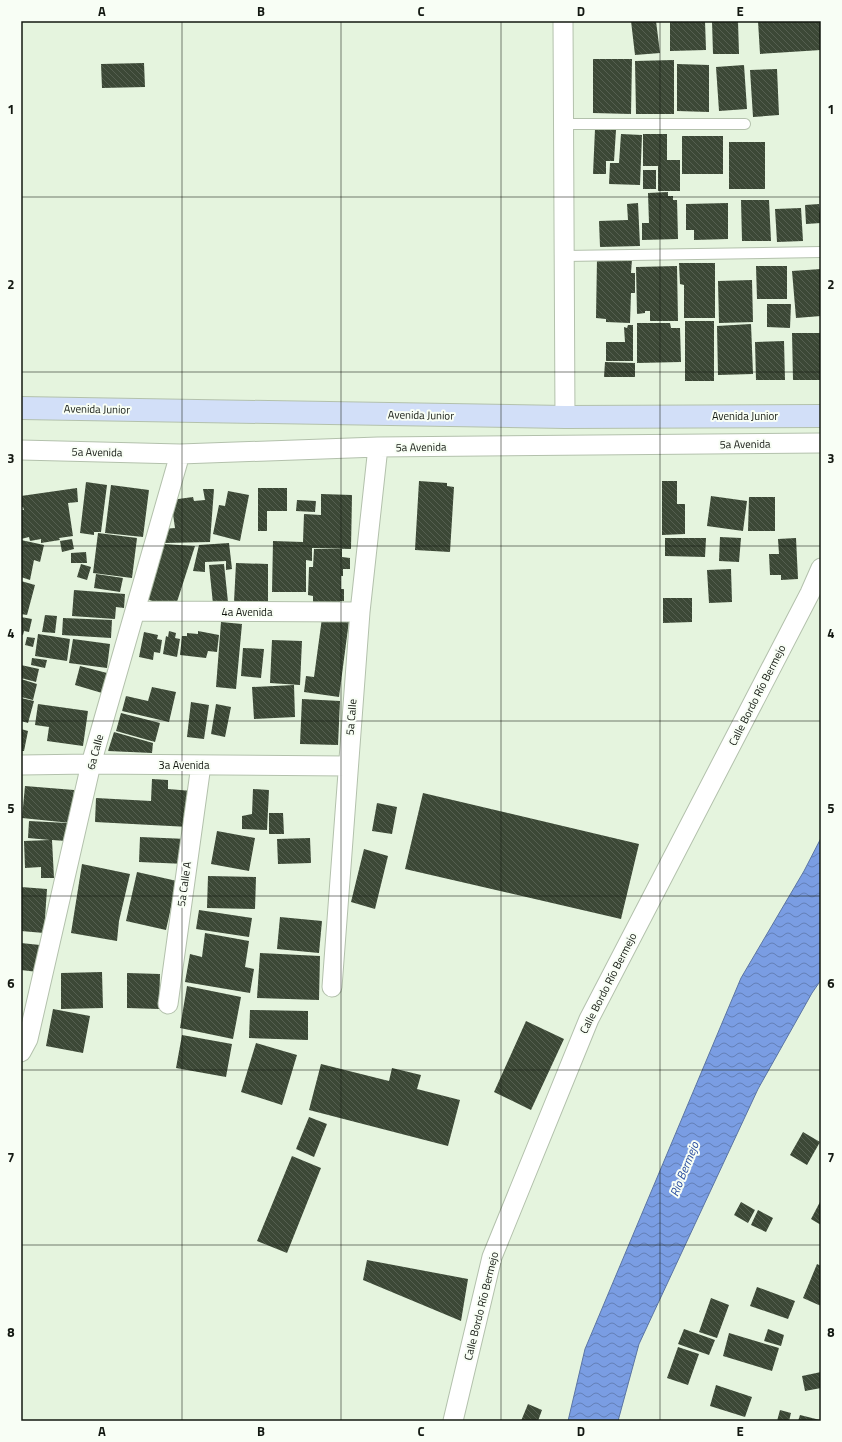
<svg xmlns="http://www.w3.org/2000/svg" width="842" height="1442" viewBox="0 0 842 1442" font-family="'Titillium Web',sans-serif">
<defs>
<pattern id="water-waves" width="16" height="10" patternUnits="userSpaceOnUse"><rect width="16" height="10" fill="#7a9de3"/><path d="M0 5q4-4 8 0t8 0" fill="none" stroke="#637fb7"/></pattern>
<pattern id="building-back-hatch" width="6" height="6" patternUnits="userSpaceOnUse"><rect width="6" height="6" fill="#3c4836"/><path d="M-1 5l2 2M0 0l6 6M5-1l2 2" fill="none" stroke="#555f50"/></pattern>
</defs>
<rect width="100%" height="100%" fill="#e5f4de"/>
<path fill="url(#water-waves)" stroke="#5b75a4" d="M 821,838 L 821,980 L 812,993 L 758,1089 L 639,1344 L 618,1421 L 568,1421 L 585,1349 L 741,978 L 804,871 Z"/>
<path fill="url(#building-back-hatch)" d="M 631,21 L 656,21 L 660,53 L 635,55 Z
M 670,21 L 705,21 L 706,50 L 670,51 Z
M 712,21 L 738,21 L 739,54 L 713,54 Z
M 758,21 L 821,21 L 821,50 L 760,54 Z
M 593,59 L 632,59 L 631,114 L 593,113 Z
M 674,60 L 674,114 L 636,114 L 635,61 Z
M 144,63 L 145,87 L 102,88 L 101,64 Z
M 677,64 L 709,65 L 709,112 L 677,111 Z
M 744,65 L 747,109 L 719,111 L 716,67 Z
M 777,69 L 779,115 L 753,117 L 750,70 Z
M 595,129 L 616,130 L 614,161 L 606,161 L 606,174 L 593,174 Z
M 621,134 L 642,135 L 640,185 L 609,184 L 610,163 L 619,163 Z
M 643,134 L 667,134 L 667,160 L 680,160 L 680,191 L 658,191 L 658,166 L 643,166 Z
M 682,136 L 723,136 L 723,174 L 682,174 Z
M 729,142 L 765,142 L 765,189 L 729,189 Z
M 643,170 L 656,170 L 656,189 L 643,189 Z
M 668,192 L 668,196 L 673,196 L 673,200 L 677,200 L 678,239 L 642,240 L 642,223 L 649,223 L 648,193 Z
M 741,200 L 769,200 L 771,241 L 742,241 Z
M 638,203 L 640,246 L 600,247 L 599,221 L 628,220 L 627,204 Z
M 728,203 L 728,239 L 694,240 L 694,230 L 686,230 L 686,204 Z
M 819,204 L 821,223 L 806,224 L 805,205 Z
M 801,208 L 803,241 L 777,242 L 775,209 Z
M 597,258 L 632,259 L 631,273 L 635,273 L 635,293 L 631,293 L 630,323 L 606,322 L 606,319 L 596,318 Z
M 679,263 L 715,263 L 715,318 L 684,318 L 684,285 L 680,284 Z
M 677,266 L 678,321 L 650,321 L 650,311 L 645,311 L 645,313 L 637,314 L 636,267 Z
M 756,266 L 787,266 L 787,299 L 757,299 Z
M 821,269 L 821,316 L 796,318 L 792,271 Z
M 752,280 L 753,322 L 719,323 L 718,281 Z
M 767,304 L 791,304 L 790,328 L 767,327 Z
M 685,321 L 714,321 L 714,381 L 685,381 Z
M 637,323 L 670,323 L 671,328 L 680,328 L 681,362 L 637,363 Z
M 751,324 L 753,374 L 718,375 L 717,326 Z
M 628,325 L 633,325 L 633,361 L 606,361 L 606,342 L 625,342 L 624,327 L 627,328 Z
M 792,333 L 821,333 L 821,380 L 793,380 Z
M 784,341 L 785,380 L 756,380 L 755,342 Z
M 605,362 L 635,363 L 635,377 L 604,377 Z
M 419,481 L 447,483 L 447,486 L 454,487 L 450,552 L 415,550 Z
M 662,481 L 677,481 L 677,504 L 685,504 L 685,534 L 662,535 Z
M 86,482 L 107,485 L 101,532 L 94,532 L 94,535 L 80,533 Z
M 111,485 L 149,490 L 143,537 L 105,533 Z
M 77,488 L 78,502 L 68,503 L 73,536 L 59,538 L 60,540 L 41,543 L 41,539 L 30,541 L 29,537 L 21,539 L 21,510 L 24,510 L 23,507 L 21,507 L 21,496 Z
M 258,488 L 287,488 L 287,511 L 267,511 L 267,531 L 258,531 Z
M 203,489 L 214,489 L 210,542 L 164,543 L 163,529 L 175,528 L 171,500 L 193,497 L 194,501 L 205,500 Z
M 228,491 L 249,495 L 240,541 L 213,534 L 219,505 L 225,506 Z
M 321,494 L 352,495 L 351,549 L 312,548 L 312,561 L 306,560 L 306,592 L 272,592 L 273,541 L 303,542 L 304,514 L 321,515 Z
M 711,496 L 747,501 L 743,531 L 707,526 Z
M 749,497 L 775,497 L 775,531 L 748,531 Z
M 297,500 L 316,501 L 315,512 L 296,511 Z
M 98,533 L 137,538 L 132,578 L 93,573 Z
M 720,537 L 741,538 L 739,562 L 719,561 Z
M 665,538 L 706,538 L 705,557 L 665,556 Z
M 796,538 L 798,579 L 781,580 L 781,575 L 770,575 L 769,554 L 779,554 L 778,539 Z
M 72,539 L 74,549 L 62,552 L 60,541 Z
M 21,540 L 44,545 L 40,562 L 34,560 L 30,580 L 21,577 Z
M 229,543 L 232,569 L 226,570 L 226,561 L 205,562 L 205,572 L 193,571 L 199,545 Z
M 163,544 L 195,546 L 175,608 L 146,599 Z
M 314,549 L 342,549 L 342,557 L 350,558 L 350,569 L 343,569 L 343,576 L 341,576 L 341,589 L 344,589 L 344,601 L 340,601 L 340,608 L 313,607 L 313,596 L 308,595 L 309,567 L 313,567 Z
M 86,552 L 87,563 L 71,563 L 71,553 Z
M 236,563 L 268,564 L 268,603 L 234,602 Z
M 81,564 L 91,567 L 87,580 L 77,577 Z
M 224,564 L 228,602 L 213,604 L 209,565 Z
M 731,569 L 732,602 L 709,603 L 707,570 Z
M 96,574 L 123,578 L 120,592 L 94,588 Z
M 21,581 L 35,585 L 27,615 L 21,614 Z
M 74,590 L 125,594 L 124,608 L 116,607 L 115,619 L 72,616 Z
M 663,598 L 692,598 L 692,622 L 663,623 Z
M 45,615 L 57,616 L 55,633 L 42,632 Z
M 21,617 L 32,619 L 29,632 L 24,631 L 23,635 L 21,635 Z
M 63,618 L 112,620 L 111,638 L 62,635 Z
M 322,618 L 349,621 L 339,697 L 304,692 L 306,676 L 314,677 Z
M 221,622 L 242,624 L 236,689 L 216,687 Z
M 169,631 L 176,633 L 175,638 L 180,639 L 177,657 L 163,654 L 166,636 L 168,637 Z
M 198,631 L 219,635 L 217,652 L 208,651 L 206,658 L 180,655 L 182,636 L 187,636 L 187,633 L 198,634 Z
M 144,632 L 158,635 L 157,639 L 162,640 L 160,653 L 154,652 L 153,660 L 139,657 Z
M 38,634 L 70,639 L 67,661 L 35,656 Z
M 27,637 L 35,638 L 33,647 L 25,645 Z
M 73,639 L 110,644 L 107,668 L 69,663 Z
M 272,640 L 302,641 L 300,685 L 270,683 Z
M 243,648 L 264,649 L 261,678 L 241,676 Z
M 32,658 L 47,660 L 45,668 L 31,665 Z
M 21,665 L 39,669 L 36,682 L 21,678 Z
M 80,666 L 107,673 L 102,693 L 75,685 Z
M 21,679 L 37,684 L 33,700 L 21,697 Z
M 294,685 L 295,717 L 254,719 L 252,687 Z
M 152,687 L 176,692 L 169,722 L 122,711 L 126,696 L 148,701 Z
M 21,698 L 34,701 L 28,723 L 21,721 Z
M 302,699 L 340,701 L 338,745 L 300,744 Z
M 191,702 L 209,705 L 204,739 L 187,737 Z
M 38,704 L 88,711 L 83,746 L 47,741 L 49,727 L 35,725 Z
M 216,704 L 231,707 L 225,737 L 211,734 Z
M 121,713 L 160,723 L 155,742 L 116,731 Z
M 21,729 L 28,731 L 24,751 L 21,751 Z
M 114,732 L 153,743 L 152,753 L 108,751 Z
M 152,779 L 168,780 L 168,789 L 192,791 L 189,827 L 95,822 L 96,798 L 151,801 Z
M 25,786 L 74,790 L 71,823 L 22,818 Z
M 253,789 L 269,790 L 267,830 L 242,829 L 242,816 L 252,814 Z
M 423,793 L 639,844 L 621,919 L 405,869 Z
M 377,803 L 397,807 L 392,834 L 372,831 Z
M 269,813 L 283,813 L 284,834 L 269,834 Z
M 29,821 L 67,823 L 66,841 L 52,840 L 54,878 L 41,878 L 41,867 L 25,868 L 24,841 L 50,840 L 28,838 Z
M 217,831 L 255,838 L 249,871 L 211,864 Z
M 140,837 L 187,839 L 186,864 L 139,862 Z
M 310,838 L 311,863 L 278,864 L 277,839 Z
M 364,849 L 388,856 L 375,909 L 351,902 Z
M 82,864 L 130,874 L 119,921 L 117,941 L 71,933 Z
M 137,872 L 177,881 L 166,930 L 126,921 Z
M 208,876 L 256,877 L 255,909 L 207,908 Z
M 21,887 L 47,889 L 44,933 L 21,931 Z
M 199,910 L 252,918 L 249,937 L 196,929 Z
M 280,917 L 322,921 L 319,953 L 277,949 Z
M 205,933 L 249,941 L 245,967 L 254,969 L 250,993 L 185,982 L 190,954 L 202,957 Z
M 21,943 L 40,945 L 38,972 L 21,970 Z
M 260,953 L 320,956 L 319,1000 L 257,998 Z
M 102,972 L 103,1008 L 61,1009 L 61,973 Z
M 127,973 L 160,974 L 159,1009 L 127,1008 Z
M 187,986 L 241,997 L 233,1039 L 180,1028 Z
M 53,1009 L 90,1016 L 83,1053 L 46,1046 Z
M 250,1010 L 308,1011 L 308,1040 L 249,1038 Z
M 526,1021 L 564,1039 L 531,1110 L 494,1092 Z
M 182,1035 L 232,1044 L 226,1077 L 176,1068 Z
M 256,1043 L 297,1055 L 282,1105 L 241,1092 Z
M 321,1064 L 389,1081 L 392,1068 L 421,1075 L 417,1089 L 460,1100 L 448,1146 L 309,1110 Z
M 309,1117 L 327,1124 L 314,1157 L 296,1149 Z
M 803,1132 L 820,1142 L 807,1165 L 790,1155 Z
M 292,1156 L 321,1168 L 287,1253 L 257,1241 Z
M 821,1200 L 821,1225 L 811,1219 Z
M 741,1202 L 755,1210 L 748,1223 L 734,1215 Z
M 758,1210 L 773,1218 L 766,1232 L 751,1225 Z
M 367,1260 L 468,1279 L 461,1321 L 363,1280 Z
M 817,1264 L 821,1266 L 821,1306 L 803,1298 Z
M 757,1287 L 795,1301 L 788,1319 L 750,1306 Z
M 711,1298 L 729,1305 L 717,1338 L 699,1332 Z
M 684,1329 L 715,1340 L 709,1355 L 678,1344 Z
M 768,1329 L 784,1335 L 781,1346 L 764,1341 Z
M 729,1333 L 779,1348 L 772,1371 L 723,1356 Z
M 678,1347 L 699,1354 L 688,1385 L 667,1378 Z
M 821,1372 L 821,1388 L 805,1391 L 802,1376 Z
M 716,1385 L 752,1397 L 745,1417 L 710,1406 Z
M 528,1404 L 542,1410 L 538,1421 L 521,1421 Z
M 780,1410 L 791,1413 L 789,1421 L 777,1421 Z
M 800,1415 L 820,1420 L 819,1421 L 798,1421 Z"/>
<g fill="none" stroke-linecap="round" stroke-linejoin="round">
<defs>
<path id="lane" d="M 564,124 L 745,124
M 564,256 L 821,252"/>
<path id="street" d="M 563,21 L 565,417
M 21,450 L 180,454 L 378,447 L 821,443
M 135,611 L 360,612
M 21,765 L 91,764 L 347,766
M 332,987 L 360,612 L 378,447
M 168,1004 L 201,765
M 21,1052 L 28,1039 L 91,764 L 180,454
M 453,1421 L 492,1257 L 589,1019 L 810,593 L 821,568"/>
<path id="secondary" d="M 21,408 L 565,417 L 821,416"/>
</defs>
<use href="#lane" stroke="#b3c1ac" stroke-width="12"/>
<use href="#street" stroke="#b3c1ac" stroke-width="21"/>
<use href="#secondary" stroke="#b3c1ac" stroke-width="24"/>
<use href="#lane" stroke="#fff" stroke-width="10"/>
<use href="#street" stroke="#fff" stroke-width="19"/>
<use href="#secondary" stroke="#d2dff8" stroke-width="22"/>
</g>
<path fill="none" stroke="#131811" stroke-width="1" stroke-opacity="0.55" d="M 182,21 L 182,1421M 341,21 L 341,1421M 501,21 L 501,1421M 660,21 L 660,1421M 21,197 L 821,197M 21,372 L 821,372M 21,546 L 821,546M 21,721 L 821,721M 21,896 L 821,896M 21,1070 L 821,1070M 21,1245 L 821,1245"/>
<g text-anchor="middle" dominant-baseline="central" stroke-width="4" stroke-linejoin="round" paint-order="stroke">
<g font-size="11" fill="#131811" stroke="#f8fef5">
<text transform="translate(97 409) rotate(1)">Avenida Junior</text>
<text transform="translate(421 415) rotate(1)">Avenida Junior</text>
<text x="745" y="416">Avenida Junior</text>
<text transform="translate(745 444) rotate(-1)">5a Avenida</text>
<text transform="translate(421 447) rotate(-1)">5a Avenida</text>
<text transform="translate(97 452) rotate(1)">5a Avenida</text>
<text x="247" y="612">4a Avenida</text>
<text transform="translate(757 695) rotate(-63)">Calle Bordo Río Bermejo</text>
<text transform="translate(351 717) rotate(-85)">5a Calle</text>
<text transform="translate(95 752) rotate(-75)">6a Calle</text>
<text x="184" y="765">3a Avenida</text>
<text transform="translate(184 884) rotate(-82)">5a Calle A</text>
<text transform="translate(608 983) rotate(-63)">Calle Bordo Río Bermejo</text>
<text transform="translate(481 1306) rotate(-76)">Calle Bordo Río Bermejo</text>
</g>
<g font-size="12" font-style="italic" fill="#294da0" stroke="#f8fef5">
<text transform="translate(684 1169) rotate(-68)">Río Bermejo</text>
</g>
</g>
<rect width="842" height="1442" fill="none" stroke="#f8fef5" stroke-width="44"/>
<rect x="22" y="22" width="798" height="1398" fill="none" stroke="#131811" stroke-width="1.5"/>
<g font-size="13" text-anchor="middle" font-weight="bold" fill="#131811">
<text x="102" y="16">A</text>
<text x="261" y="16">B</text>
<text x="421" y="16">C</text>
<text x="581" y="16">D</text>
<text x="740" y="16">E</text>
<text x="11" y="114">1</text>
<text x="831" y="114">1</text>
<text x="11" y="289">2</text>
<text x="831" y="289">2</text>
<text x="11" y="463">3</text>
<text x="831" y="463">3</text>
<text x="11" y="638">4</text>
<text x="831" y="638">4</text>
<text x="11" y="813">5</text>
<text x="831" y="813">5</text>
<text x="11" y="988">6</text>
<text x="831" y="988">6</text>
<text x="11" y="1162">7</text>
<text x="831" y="1162">7</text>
<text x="11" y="1337">8</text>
<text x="831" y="1337">8</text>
<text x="102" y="1436">A</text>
<text x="261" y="1436">B</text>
<text x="421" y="1436">C</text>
<text x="581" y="1436">D</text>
<text x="740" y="1436">E</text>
</g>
</svg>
